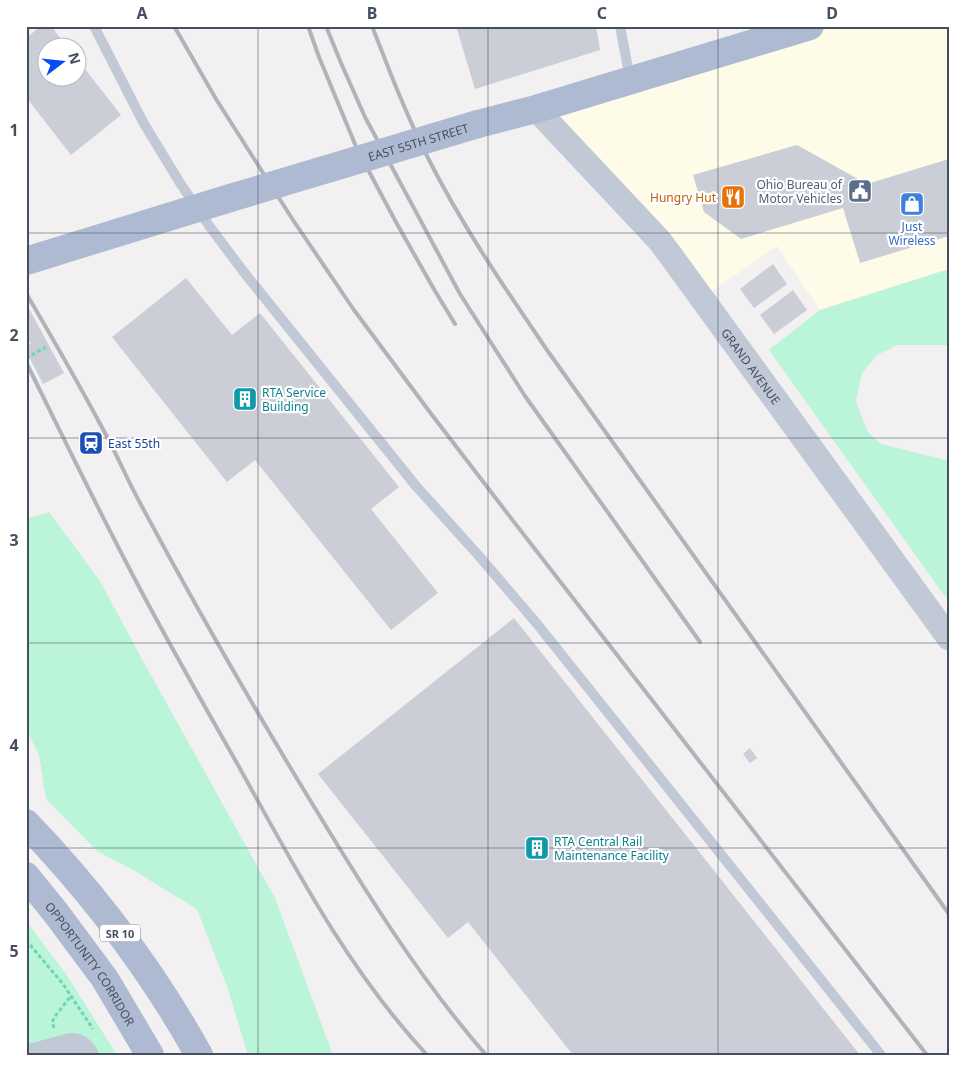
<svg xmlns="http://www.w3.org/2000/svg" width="975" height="1081" viewBox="0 0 975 1081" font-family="'Noto Sans',sans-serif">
<rect width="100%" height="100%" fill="#f2f0f0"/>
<path fill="#fefbe8" d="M 810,26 L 949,26 L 949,269 L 820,310 L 777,246 L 702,298 L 536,109 Z"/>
<path fill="#baf4d9" d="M 949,269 L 949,345 L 897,345 L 877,355 L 862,373 L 856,401 L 867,431 L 881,444 L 949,461 L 949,602 L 769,350 L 820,310 Z
M 49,512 L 100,581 L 143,661 L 275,898 L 333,1055 L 248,1055 L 228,989 L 197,909 L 133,870 L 97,851 L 46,799 L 39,755 L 26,729 L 26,519 Z
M 26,921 L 66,974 L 117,1055 L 89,1055 L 86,1050 L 26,1055 Z"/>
<path fill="#cbced6" d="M 41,26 L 51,26 L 68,48 L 48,48 L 48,78 L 78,78 L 78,60 L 121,115 L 71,155 L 26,97 L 26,38 Z
M 456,26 L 596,26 L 600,50 L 475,89 Z
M 797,145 L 867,184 L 949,159 L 949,236 L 860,263 L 843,208 L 741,239 L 704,212 L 693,175 Z
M 773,264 L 787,284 L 754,308 L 740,289 Z
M 186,278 L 232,335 L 260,313 L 399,487 L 371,509 L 438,593 L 391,630 L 255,460 L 227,482 L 112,337 Z
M 793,290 L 807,310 L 774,334 L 760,315 Z
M 26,303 L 64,373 L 43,384 L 26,351 L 29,349 L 28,345 L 31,344 L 26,336 Z
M 514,618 L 860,1055 L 604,1055 L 603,1053 L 602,1055 L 573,1055 L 468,922 L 448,938 L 318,774 Z
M 750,748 L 757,758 L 750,763 L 743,754 Z"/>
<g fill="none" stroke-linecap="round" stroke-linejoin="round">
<path stroke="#6fd5b2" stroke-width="3" stroke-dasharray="4 2.5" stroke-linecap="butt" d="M 26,358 L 46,347
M 26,940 L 63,984 L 93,1029
M 54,1028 L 52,1022 L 56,1015 L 71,996"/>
<path stroke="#c2c9d6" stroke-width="10" d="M 94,26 L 143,122 L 180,183 L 210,227 L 243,271 L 416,486 L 479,556 L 538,625 L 881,1055
M 620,26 L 630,79"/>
<path stroke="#c2c9d6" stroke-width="20" d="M 26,1055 L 71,1043 C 80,1043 84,1047 89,1055"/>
<path stroke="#c2c9d6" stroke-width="25" id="s1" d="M 536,109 L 659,240 L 671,256 L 949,638"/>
<g stroke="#adbad1" stroke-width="28">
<path d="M 478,124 L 536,109 L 810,26"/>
<path d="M 26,823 C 93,893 152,970 199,1055"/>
<path id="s2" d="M 26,876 L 56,913 L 105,979 L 150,1055"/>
</g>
<path stroke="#b1b3bb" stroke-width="4" d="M 174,26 L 216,99 L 293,220 L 354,310 L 429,411 L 504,509 L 927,1055
M 308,26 L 319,57 L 357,149 L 397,224 L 435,291 L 455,324
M 326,26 L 341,63 L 365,117 L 460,294 L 525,396 L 700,642
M 372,26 C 389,70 406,114 427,156 C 461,224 504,287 547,350 L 949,914
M 26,293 C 53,339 80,386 105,433 C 117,455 127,479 139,501 C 194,604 252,705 313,805 C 366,892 419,978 486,1055
M 26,362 C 59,429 92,497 127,564 C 162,632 200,698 238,765 C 294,866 348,970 427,1055"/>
<path stroke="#adbad1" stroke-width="28" id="s3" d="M 26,261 L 227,199 L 478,124"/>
</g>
<path fill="none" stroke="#464f5f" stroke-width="1" stroke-opacity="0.55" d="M 258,26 L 258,1055M 488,26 L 488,1055M 718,26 L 718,1055M 26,233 L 949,233M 26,438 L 949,438M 26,643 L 949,643M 26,848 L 949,848"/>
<defs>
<symbol id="civic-square" viewBox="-11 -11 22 22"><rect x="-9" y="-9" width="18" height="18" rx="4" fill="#5c6f8a" stroke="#fff"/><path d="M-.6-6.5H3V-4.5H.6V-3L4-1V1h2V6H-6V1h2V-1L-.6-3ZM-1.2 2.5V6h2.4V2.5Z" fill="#fff"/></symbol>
<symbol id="restaurant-square" viewBox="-11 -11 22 22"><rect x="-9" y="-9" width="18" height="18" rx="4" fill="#e8710a" stroke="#fff"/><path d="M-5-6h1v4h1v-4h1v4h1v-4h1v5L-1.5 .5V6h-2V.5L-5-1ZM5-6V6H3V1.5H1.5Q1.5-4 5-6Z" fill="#fff"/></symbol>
<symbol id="shop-square" viewBox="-11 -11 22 22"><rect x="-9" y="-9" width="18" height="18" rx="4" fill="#3f7fe0" stroke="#fff"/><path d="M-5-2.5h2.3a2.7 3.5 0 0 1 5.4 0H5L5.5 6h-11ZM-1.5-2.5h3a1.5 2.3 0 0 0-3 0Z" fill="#fff"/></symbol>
<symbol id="building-square" viewBox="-11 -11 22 22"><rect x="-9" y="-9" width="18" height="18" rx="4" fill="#0f9aa8" stroke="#fff"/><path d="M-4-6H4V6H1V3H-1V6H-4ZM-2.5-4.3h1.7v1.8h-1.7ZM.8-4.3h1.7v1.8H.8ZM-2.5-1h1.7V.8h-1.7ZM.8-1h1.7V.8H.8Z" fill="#fff"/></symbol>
<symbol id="station-square" viewBox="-11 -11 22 22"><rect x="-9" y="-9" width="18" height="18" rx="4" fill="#1a4fb4" stroke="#fff"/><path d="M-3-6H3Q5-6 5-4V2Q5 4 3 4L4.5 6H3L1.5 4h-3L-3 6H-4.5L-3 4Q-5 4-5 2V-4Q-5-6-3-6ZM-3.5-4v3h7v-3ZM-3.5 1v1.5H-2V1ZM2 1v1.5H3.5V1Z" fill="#fff"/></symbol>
</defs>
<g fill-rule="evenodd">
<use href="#civic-square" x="846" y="177" width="28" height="28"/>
<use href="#restaurant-square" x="719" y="183" width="28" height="28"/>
<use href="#shop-square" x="898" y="190" width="28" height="28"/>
<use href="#building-square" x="231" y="385" width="28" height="28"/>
<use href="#station-square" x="77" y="429" width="28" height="28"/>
<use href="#building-square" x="523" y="834" width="28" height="28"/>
</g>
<g text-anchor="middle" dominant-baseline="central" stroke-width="4.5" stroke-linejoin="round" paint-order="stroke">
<rect fill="#fff" stroke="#7e848f" stroke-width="1" x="100" y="924.5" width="40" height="17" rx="4"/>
<g font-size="11" font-weight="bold" fill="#464f5f">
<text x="120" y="933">SR 10</text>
</g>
<g font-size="12" fill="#464f5f" stroke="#fff">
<text stroke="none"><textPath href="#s3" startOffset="410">EAST 55TH STREET</textPath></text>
<text stroke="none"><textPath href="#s1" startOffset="336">GRAND AVENUE</textPath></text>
<text stroke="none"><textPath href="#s2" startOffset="109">OPPORTUNITY CORRIDOR</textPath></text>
</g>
<g font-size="12" fill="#4e5e75" stroke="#fff" text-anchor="end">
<text x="842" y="184">Ohio Bureau of<tspan x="842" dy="14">Motor Vehicles</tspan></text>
</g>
<g font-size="12" fill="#c56008" stroke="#fff" text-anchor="end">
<text x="716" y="197">Hungry Hut</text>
</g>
<g font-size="12" fill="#366cbe" stroke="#fff">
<text x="912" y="226">Just<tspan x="912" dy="14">Wireless</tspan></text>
</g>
<g font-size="12" fill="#0d838f" stroke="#fff" text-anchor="start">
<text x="262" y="392">RTA Service<tspan x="262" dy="14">Building</tspan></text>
<text x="554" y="841">RTA Central Rail<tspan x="554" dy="14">Maintenance Facility</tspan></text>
</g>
<g font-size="12" fill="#164399" stroke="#fff" text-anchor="start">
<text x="108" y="443">East 55th</text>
</g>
</g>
<rect width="975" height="1081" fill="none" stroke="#ffffff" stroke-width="55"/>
<g transform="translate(62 62) rotate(74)"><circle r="24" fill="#ffffff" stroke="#b5b9bf"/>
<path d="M0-4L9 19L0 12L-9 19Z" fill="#074cf5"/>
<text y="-8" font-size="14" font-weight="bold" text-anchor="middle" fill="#464f5f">N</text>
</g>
<rect x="28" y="28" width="920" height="1026" fill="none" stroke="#464f5f" stroke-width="2"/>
<g font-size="16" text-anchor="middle" font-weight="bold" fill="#464f5f">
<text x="142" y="19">A</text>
<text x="372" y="19">B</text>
<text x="602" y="19">C</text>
<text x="832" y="19">D</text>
<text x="14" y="136">1</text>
<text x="14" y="341">2</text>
<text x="14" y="546">3</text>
<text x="14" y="751">4</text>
<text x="14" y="957">5</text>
</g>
</svg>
